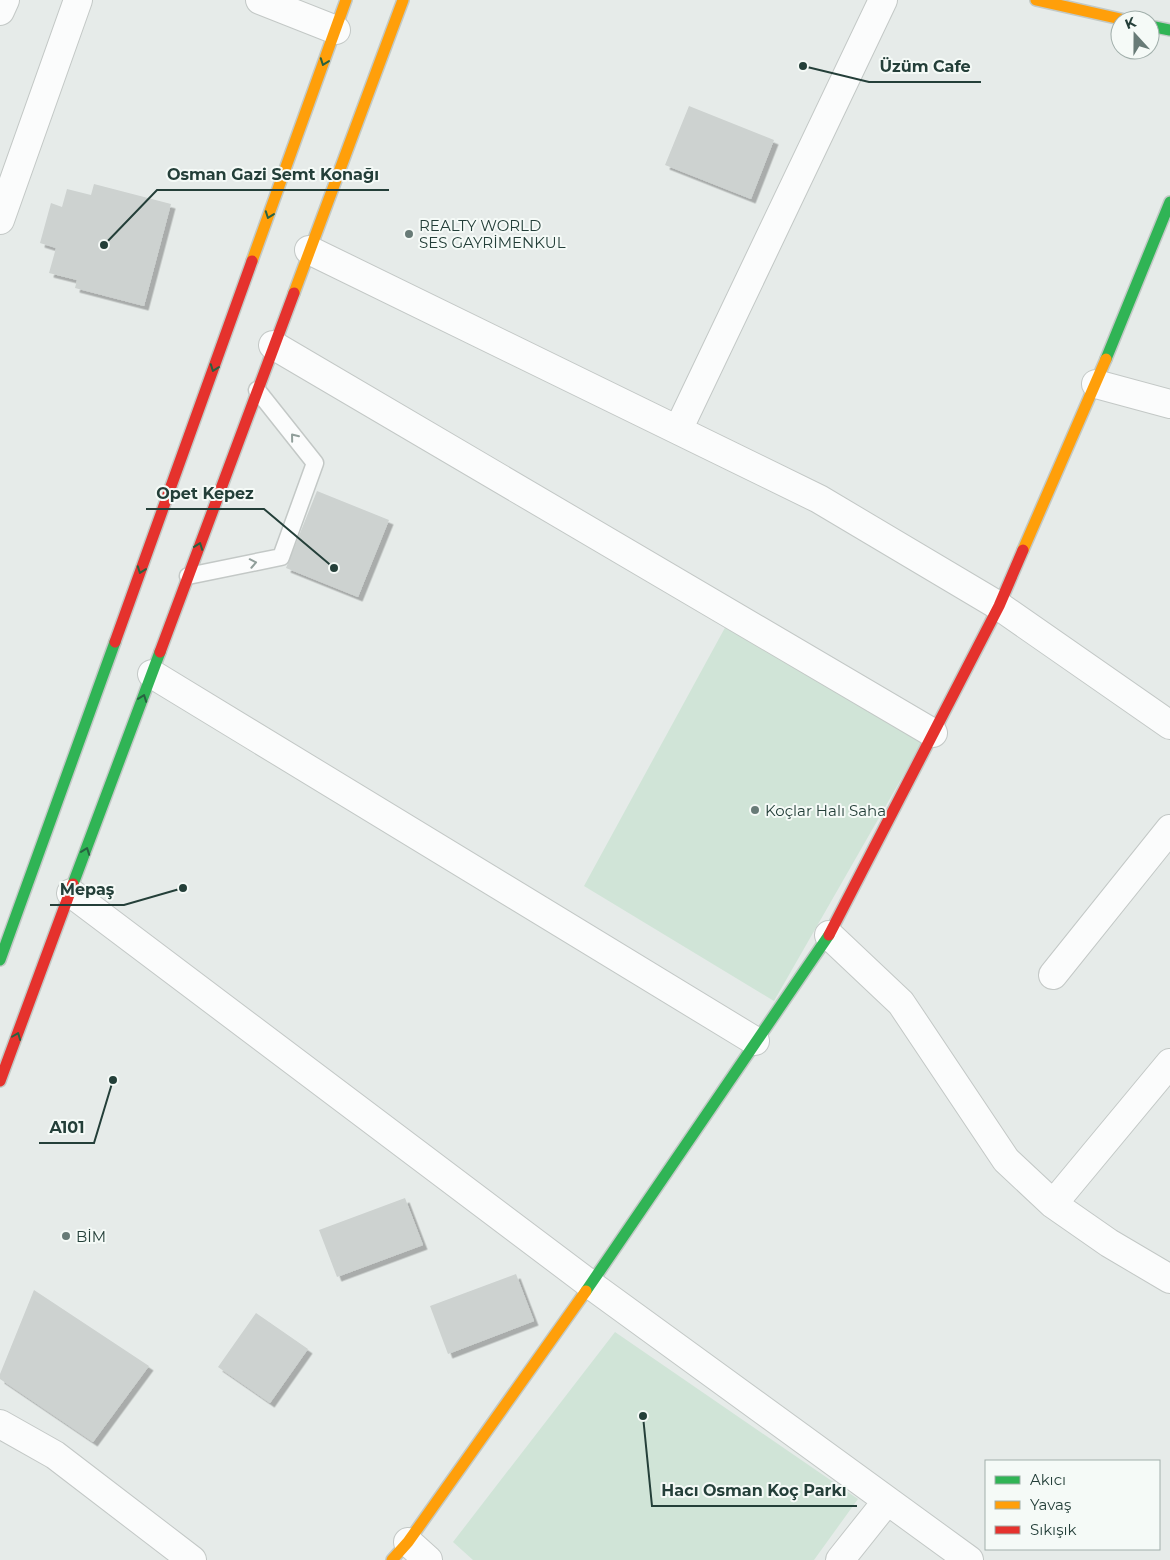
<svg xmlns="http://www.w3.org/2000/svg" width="1170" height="1560" viewBox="0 0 1170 1560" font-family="Montserrat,sans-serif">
<defs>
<filter id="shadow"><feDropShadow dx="4.5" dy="4.5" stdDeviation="0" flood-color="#0004"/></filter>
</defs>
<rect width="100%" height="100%" fill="#e6ebe9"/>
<path fill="#d0e4d7" d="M 727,624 L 927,734 L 774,1001 L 584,886 Z
M 615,1332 L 858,1499 L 814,1560 L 473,1560 L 453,1542 Z"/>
<path fill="#cdd2d0" filter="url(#shadow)" d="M 689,106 L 774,140 L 751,199 L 665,165 Z
M 94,184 L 171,204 L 144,306 L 75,288 L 77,280 L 49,273 L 56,248 L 40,243 L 51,203 L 62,207 L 67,189 L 91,195 Z
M 317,491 L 389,520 L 358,597 L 286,568 Z
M 405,1198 L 423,1245 L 337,1277 L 319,1230 Z
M 516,1274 L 534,1321 L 448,1354 L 430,1306 Z
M 34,1290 L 149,1366 L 93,1442 L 0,1379 L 0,1374 Z
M 256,1313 L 308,1349 L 270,1403 L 218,1367 Z"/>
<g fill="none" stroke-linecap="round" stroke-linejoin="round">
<defs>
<path id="lane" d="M 188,576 L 281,557 L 315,463 L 257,390"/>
<path id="street" d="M 260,0 L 336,30
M 0,11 L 5,0
M 0,220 L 78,0
M 309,250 L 819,499 L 999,606 L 1170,725
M 273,345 L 933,733
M 1096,384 L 1170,404
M 678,430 L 883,0
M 152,674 L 755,1041
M 71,893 L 591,1285 L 969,1560
M 829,935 L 901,1003 L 1006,1160 L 1053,1204 L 1109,1243 L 1170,1279
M 1053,975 L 1170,829
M 1053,1204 L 1170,1063
M 0,1424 L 55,1455 L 192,1560
M 408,1542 L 428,1560
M 840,1560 L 887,1501"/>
<path id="fast" d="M 1150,26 L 1170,30
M 1106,359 L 1170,202
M 73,884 L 160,652
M 0,960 L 115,642
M 586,1291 L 829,935"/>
<path id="slow" d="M 1036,0 L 1125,20
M 252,261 L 346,0
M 294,293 L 403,0
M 1023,550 L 1106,359
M 392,1560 L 408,1542 L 586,1291"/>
<path id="jam" d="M 115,642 L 252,261
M 160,652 L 294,293
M 829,935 L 999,606 L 1023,550
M 0,1081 L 73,884"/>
</defs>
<use href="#lane" stroke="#c3c8c6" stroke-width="19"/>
<use href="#street" stroke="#c3c8c6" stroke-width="30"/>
<use href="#fast" stroke="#c2c9c6" stroke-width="14"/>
<use href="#slow" stroke="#c2c9c6" stroke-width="14"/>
<use href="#jam" stroke="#c2c9c6" stroke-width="14"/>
<use href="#lane" stroke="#fbfcfc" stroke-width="16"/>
<use href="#street" stroke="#fbfcfc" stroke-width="28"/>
<use href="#fast" stroke="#30b455" stroke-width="11"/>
<use href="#slow" stroke="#ff9f0a" stroke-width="11"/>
<use href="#jam" stroke="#e5322d" stroke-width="11"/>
</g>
<defs><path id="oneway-chevron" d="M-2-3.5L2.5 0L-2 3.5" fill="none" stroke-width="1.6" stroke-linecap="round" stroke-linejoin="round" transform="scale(1.25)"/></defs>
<g stroke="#286241">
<use href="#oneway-chevron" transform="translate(324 62) rotate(110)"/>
<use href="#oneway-chevron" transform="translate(269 215) rotate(110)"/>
<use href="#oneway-chevron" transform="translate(214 368) rotate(110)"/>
<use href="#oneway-chevron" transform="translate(199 546) rotate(-70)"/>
<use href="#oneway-chevron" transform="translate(141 570) rotate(110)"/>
<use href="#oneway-chevron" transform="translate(143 698) rotate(-70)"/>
<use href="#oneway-chevron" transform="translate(86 851) rotate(-70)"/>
<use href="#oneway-chevron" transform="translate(17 1036) rotate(-69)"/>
</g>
<g stroke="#909e9a">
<use href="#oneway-chevron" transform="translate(294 437) rotate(-129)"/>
<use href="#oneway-chevron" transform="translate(253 563) rotate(-11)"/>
</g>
<g fill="#687b77" stroke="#f5faf7" stroke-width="2">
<circle cx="409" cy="234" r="5"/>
<circle cx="755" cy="810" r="5"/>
<circle cx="66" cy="1236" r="5"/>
</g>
<g text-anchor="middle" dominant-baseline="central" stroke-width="4" stroke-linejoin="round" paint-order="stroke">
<g font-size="15" fill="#243f39" stroke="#f5faf7" text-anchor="start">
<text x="419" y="225">REALTY WORLD<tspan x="419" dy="17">SES GAYRİMENKUL</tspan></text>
<text x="765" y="810">Koçlar Halı Saha</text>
<text x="76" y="1236">BİM</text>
</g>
</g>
<path fill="none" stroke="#243f39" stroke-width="2" d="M803 66L869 82H981M104 245L157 190H389M334 568L264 509H146M183 888L124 905H50M113 1080L94 1143H39M643 1416L652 1506H857"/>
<g fill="#243f39" stroke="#f5faf7" stroke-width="2">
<circle cx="803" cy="66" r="5"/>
<circle cx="104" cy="245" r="5"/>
<circle cx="334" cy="568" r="5"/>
<circle cx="183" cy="888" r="5"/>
<circle cx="113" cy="1080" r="5"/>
<circle cx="643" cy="1416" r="5"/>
</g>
<g font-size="16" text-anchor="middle" font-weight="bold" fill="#243f39" stroke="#f5faf7" stroke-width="4" stroke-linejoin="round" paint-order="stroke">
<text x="925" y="72">Üzüm Cafe</text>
<text x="273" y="180">Osman Gazi Semt Konağı</text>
<text x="205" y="499">Opet Kepez</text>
<text x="87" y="895">Mepaş</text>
<text x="67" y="1133">A101</text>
<text x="754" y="1496">Hacı Osman Koç Parkı</text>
</g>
<rect x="985" y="1460" width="175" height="90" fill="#f5faf7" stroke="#a1afab"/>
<rect x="995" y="1476" width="25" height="8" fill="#30b455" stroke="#a1afab"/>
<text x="1030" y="1485" font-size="15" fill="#243f39">Akıcı</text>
<rect x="995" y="1501" width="25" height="8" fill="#ff9f0a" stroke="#a1afab"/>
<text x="1030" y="1510" font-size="15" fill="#243f39">Yavaş</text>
<rect x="995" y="1526" width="25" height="8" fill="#e5322d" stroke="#a1afab"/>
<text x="1030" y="1535" font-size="15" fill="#243f39">Sıkışık</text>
<g transform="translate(1135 35) rotate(339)"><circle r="24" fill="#f5faf7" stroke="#a1afab"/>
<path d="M0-4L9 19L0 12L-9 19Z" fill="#687b77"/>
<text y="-8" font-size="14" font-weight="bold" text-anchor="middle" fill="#243f39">K</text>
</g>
</svg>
